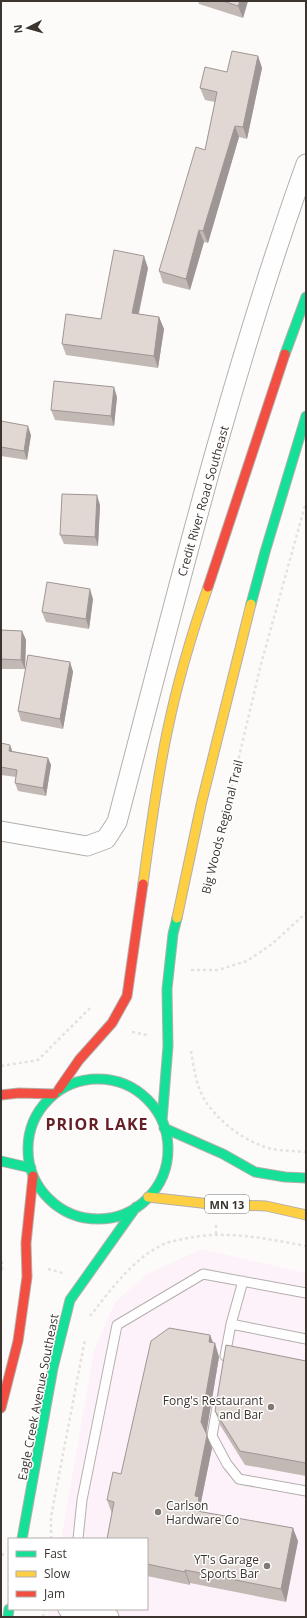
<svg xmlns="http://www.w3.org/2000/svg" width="307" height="1618" viewBox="0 0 307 1618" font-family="'Open Sans',sans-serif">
<rect width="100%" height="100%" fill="#fdfbf9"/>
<path fill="#fef2fa" d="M 201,1249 L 306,1273 L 306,1617 L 48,1617 L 49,1609 L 147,1609 L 147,1539 L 61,1539 L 94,1350 L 115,1302 L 147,1274 Z"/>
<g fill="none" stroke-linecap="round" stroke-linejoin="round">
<defs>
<path id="lane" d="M 243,1281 L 231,1324 L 306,1339
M 225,1356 L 231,1324
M 218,1402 L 212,1436 L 227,1464 L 239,1479 L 306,1491
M 78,1539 L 82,1500 L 117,1325 L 203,1274 L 306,1293"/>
<path id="street" d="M 1,831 L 87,846 L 106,839 L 117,822 C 175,601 229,379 306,164
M 68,1609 L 109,1617"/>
<path id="fast" d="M 285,354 L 306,297
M 251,604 L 265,552 L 306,416
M28 1149a70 70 0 1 1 140 0a70 70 0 1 1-140 0Z
M 162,1121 L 168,1046 L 167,989 L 173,934 L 177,918
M 164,1128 L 223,1154 L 255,1172 L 285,1177 L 306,1178
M 1,1161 L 31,1168
M 22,1539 L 53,1368 L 70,1300 L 136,1207
M 8,1617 L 9,1609"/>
<path id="slow" d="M 143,884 C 150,832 157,779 168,728 C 178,680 192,633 208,587
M 177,918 L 201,805 L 251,604
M 148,1197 L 210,1204 L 266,1206 L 306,1215"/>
<path id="jam" d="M 208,587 L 285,354
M 59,1089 L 79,1060 L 112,1023 L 127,996 L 143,884
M 1,1095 L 19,1093 L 54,1094
M 1,1408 L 18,1341 L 27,1277 L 26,1243 L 33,1176"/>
</defs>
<use href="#lane" stroke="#b3afac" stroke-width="11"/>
<use href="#street" stroke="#b3afac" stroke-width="21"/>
<use href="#fast" stroke="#b3afac" stroke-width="11"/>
<use href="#slow" stroke="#b3afac" stroke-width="11"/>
<use href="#jam" stroke="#b3afac" stroke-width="11"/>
<path stroke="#e3e2e1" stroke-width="2.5" stroke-dasharray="3 3" stroke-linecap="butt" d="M 211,875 L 261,664 L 306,502
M 191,970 L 218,970 L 247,961 L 272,944 L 306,913
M 132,1032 L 147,1035
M 191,1051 C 194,1068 196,1087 206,1102 C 220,1123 247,1143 272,1149 C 283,1151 295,1151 306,1152
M 1,1066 L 38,1060 L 91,1007
M 216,1225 L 216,1234
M 48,1269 L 63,1273
M 2,1270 L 2,1260
M 90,1316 C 111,1290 132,1259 164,1244 C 168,1242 174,1241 179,1240 C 221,1229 264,1238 306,1246
M 51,1539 L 51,1517 L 85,1339
M 1,1554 L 5,1555
M 43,1617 L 45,1609"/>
<use href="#lane" stroke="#fffefe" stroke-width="9"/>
<use href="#street" stroke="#fffefe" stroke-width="19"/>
<use href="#fast" stroke="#16e098" stroke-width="9"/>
<use href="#slow" stroke="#ffcf43" stroke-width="9"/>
<use href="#jam" stroke="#f24e42" stroke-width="9"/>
</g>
<path fill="#c2b9b5" d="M 198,1 L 248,1 L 243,18 L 199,4 Z
M 258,56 L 262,68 L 247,139 L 239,137 L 208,243 L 204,242 L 190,290 L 163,283 L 159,271 L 205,150 L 215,102 L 205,100 L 200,88 L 227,72 Z
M 148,268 L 139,314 L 159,317 L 164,329 L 158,368 L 66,355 L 62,344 L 101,319 Z
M 117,397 L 114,426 L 55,420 L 51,410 Z
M 1,421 L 31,435 L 27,460 L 1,456 Z
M 100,505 L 98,546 L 64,544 L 60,535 Z
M 93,599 L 89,629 L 46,622 L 42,612 Z
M 1,630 L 22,631 L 26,640 L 25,669 L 1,669 Z
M 70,662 L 73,672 L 63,729 L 21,721 L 18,711 Z
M 1,743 L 12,751 L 48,758 L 51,765 L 46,796 L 18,791 L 15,783 L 16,777 L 1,775 Z
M 210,1335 L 219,1357 L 206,1434 L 212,1448 L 201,1502 L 204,1510 L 204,1512 L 298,1541 L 286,1602 L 190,1583 L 190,1585 L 147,1576 L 147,1539 L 112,1514 L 107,1500 L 121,1474 Z
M 306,1361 L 306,1476 L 245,1465 L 220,1425 L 215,1411 Z"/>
<path fill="#9e9694" d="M 240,1 L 248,1 L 243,18 L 238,6 Z
M 258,56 L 262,68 L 247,139 L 243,127 Z
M 235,126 L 239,137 L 208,243 L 203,231 Z
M 199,230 L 204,242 L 190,290 L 186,279 Z
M 144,256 L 148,268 L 136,325 L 132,313 Z
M 159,317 L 164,329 L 158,368 L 154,356 Z
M 114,387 L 117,397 L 114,426 L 111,416 Z
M 28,426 L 31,435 L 27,460 L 24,451 Z
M 97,495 L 100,505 L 98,546 L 95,537 Z
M 90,589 L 93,599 L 89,629 L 86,619 Z
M 22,631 L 26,640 L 25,669 L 21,660 Z
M 70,662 L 73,672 L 63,729 L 60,719 Z
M 10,745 L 13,753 L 9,751 Z
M 48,758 L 51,765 L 46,796 L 43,788 Z
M 210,1335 L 214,1346 L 215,1343 L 219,1357 L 206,1435 L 201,1422 L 209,1342 Z
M 207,1435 L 212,1448 L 201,1502 L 204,1510 L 201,1524 L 197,1511 L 195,1496 Z
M 293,1528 L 298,1541 L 286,1602 L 281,1589 Z
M 185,1570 L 190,1583 L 190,1585 L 185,1572 Z"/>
<path fill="#e1d7d3" stroke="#9e9694" d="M 223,1 L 240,1 L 238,6 Z
M 232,51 L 258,56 L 243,127 L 235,126 L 203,231 L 199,230 L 186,279 L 159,271 L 196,147 L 205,150 L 217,92 L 200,88 L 205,67 L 227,72 Z
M 114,250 L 144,256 L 132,313 L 159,317 L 154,356 L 62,344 L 66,314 L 101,319 Z
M 54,381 L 114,387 L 111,416 L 51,410 Z
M 1,421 L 28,426 L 24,451 L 1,447 Z
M 62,494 L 97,495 L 95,537 L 60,535 Z
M 47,582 L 90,589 L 86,619 L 42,612 Z
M 1,630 L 22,631 L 21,660 L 1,659 Z
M 28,655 L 70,662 L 60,719 L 18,711 Z
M 1,743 L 10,745 L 9,751 L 48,758 L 43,788 L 15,783 L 17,770 L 1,767 Z
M 169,1328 L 210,1335 L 209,1342 L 215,1343 L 201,1422 L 207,1435 L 195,1496 L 199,1497 L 197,1511 L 293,1528 L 281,1589 L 185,1570 L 185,1572 L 147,1564 L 147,1539 L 107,1539 L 114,1502 L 107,1500 L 113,1472 L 121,1474 L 151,1341 Z
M 226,1345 L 306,1361 L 306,1463 L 240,1451 L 215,1411 Z"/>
<g fill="#7f7a76" stroke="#fff" stroke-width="1.5">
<circle cx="271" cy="1407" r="4"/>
<circle cx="158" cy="1512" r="4"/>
<circle cx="267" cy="1566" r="4"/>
</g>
<g text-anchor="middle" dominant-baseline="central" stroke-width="3" stroke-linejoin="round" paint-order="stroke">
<rect fill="#fff" stroke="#76716d" stroke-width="1" x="205" y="1195" width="44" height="18" rx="3"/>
<g font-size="11" font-weight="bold" fill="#3b342f">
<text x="227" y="1204">MN 13</text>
</g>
<g font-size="12" fill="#3b342f" stroke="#fff">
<text transform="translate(203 501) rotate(-74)">Credit River Road Southeast</text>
<text transform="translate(222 827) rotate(-76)">Big Woods Regional Trail</text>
<text transform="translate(38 1397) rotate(-79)">Eagle Creek Avenue Southeast</text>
</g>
<g font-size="12" fill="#3b342f" stroke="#fff" text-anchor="end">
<text x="263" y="1400">Fong's Restaurant<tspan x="263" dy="14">and Bar</tspan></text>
<text x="166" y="1505" text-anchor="start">Carlson<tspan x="166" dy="14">Hardware Co</tspan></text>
<text x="259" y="1559">YT's Garage<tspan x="259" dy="14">Sports Bar</tspan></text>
</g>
<g font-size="16" font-weight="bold" letter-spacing="1" fill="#662025" stroke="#fff">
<text x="97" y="1124">PRIOR LAKE</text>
</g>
</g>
<rect width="307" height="1618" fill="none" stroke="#3b342f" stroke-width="4"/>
<rect x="8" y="1538" width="140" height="72" fill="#ffffff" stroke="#b1aeac"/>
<rect x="16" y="1551" width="20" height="6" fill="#16e098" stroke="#b1aeac"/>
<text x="44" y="1558" font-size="12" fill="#3b342f">Fast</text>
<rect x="16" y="1571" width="20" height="6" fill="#ffcf43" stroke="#b1aeac"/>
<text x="44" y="1578" font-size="12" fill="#3b342f">Slow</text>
<rect x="16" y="1591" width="20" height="6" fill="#f24e42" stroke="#b1aeac"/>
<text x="44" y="1598" font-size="12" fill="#3b342f">Jam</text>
<g transform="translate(28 28) rotate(264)" stroke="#ffffff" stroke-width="3" paint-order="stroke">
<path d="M0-3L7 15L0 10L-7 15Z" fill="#3b342f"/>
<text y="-6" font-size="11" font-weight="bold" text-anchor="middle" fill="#3b342f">N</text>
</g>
</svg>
